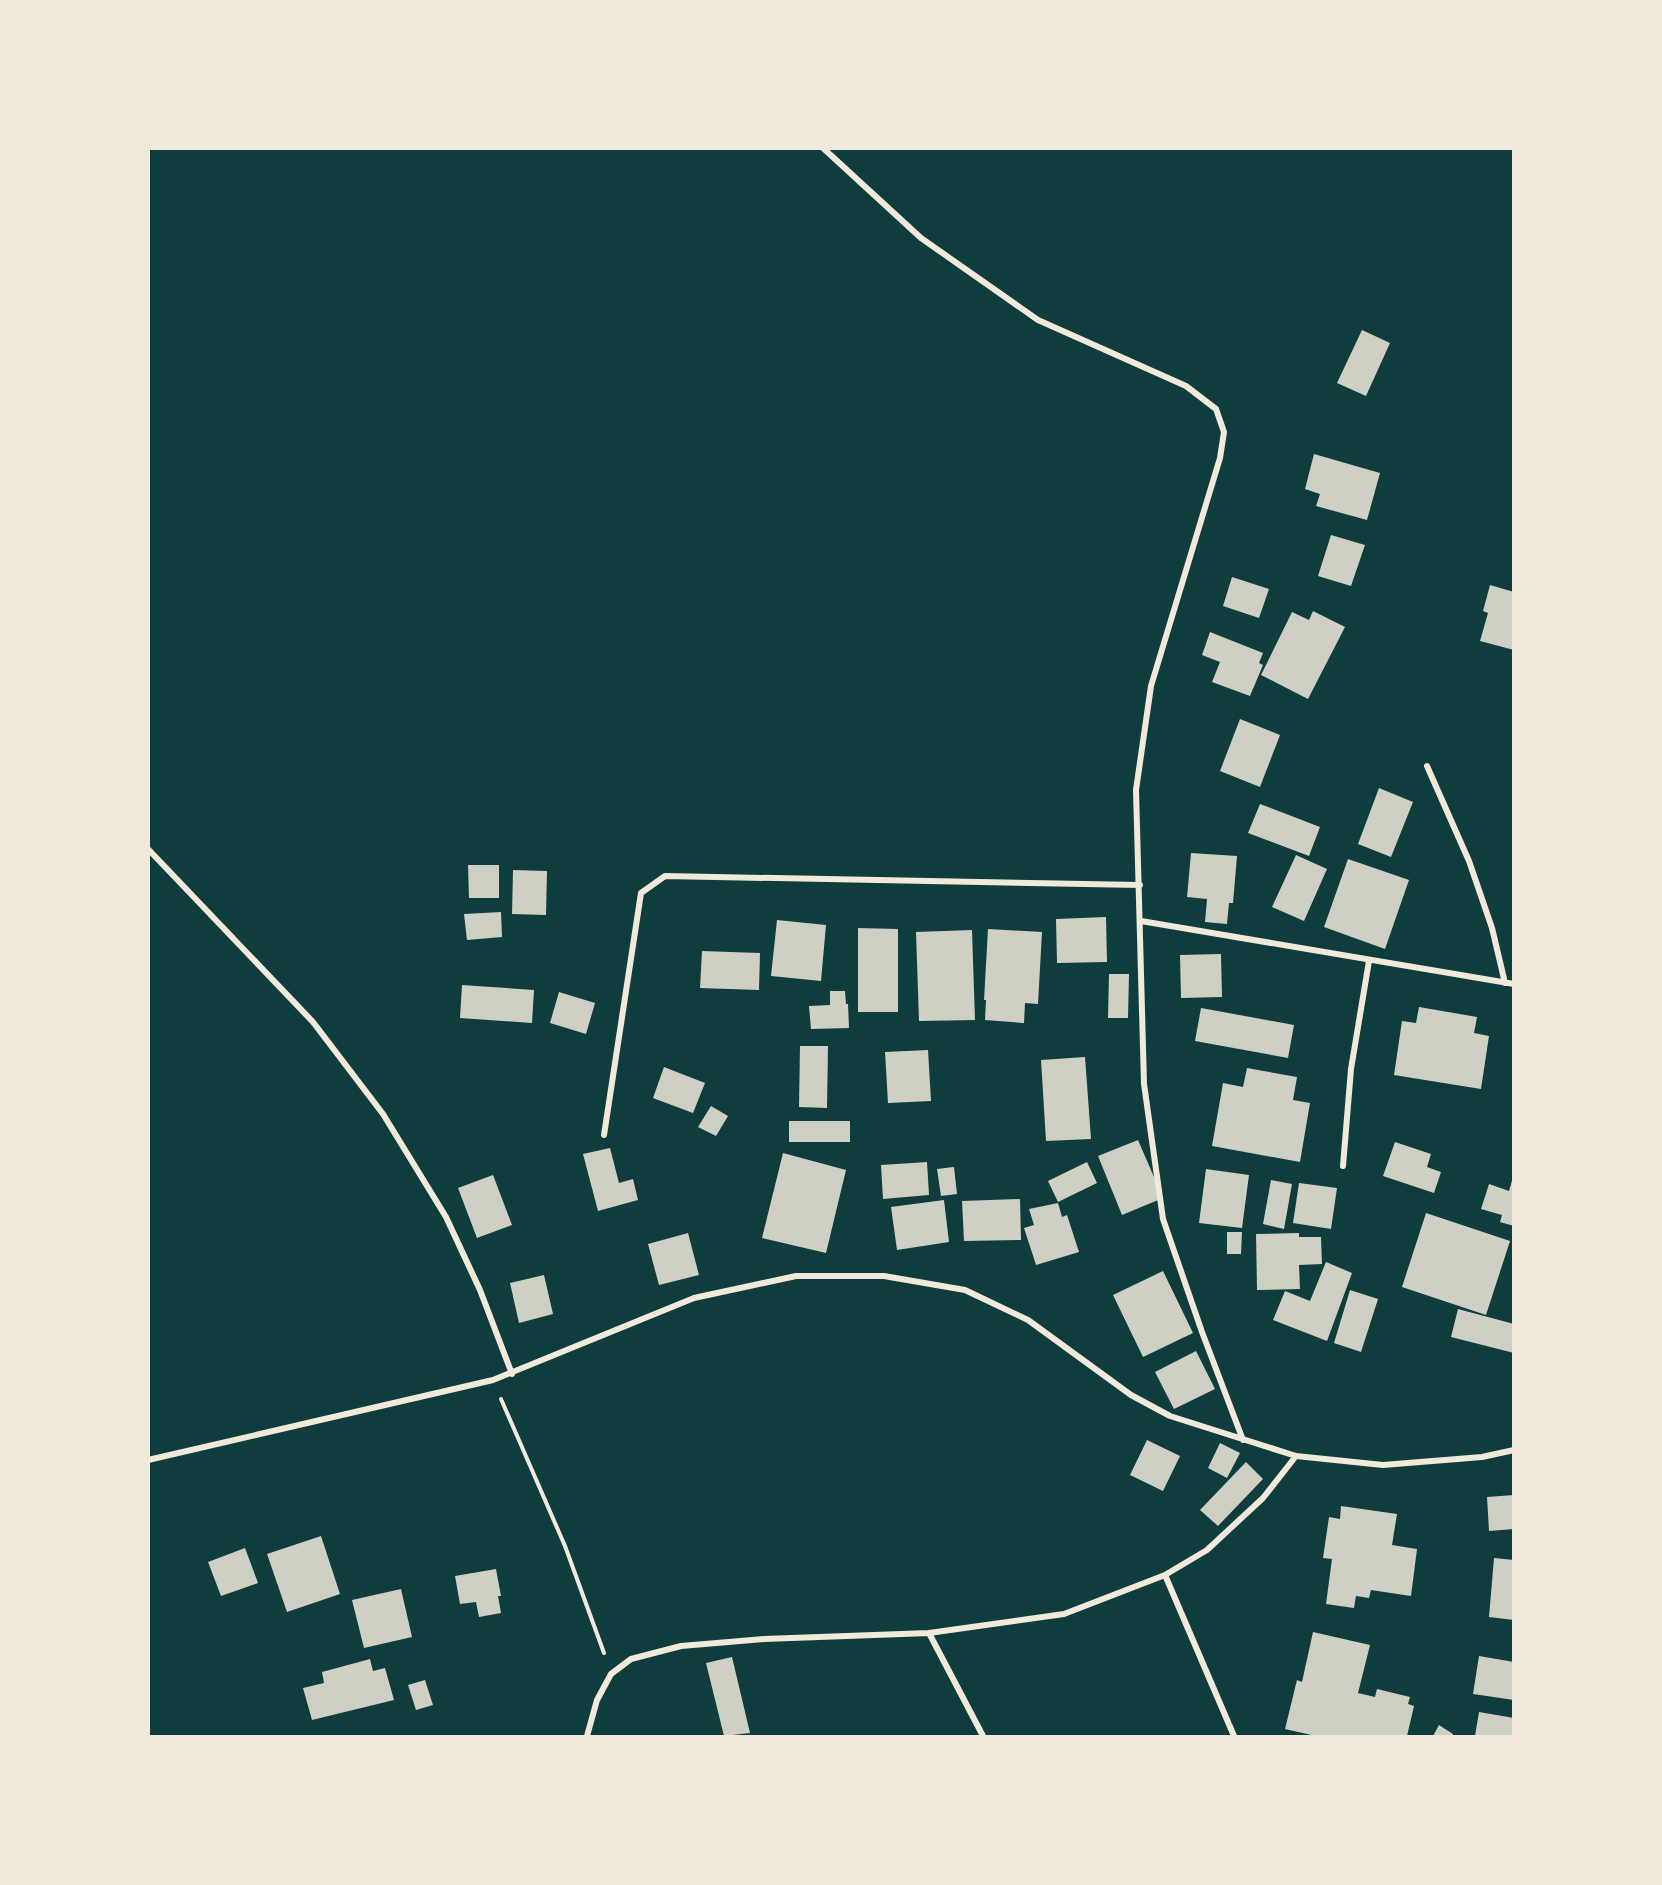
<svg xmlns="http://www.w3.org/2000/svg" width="1662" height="1885" viewBox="0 0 1662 1885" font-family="'Nunito Sans',sans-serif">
<rect width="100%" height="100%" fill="#0f3d3e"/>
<path fill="#cfcfc3" d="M 1362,330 L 1390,343 L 1366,396 L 1337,383 Z
M 1314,454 L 1380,473 L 1367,520 L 1316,506 L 1320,494 L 1305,489 Z
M 1331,535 L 1365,545 L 1351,586 L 1318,576 Z
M 1232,577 L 1269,589 L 1259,618 L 1223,606 Z
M 1490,585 L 1514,592 L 1514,650 L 1480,641 L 1488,613 L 1483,611 Z
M 1313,611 L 1345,627 L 1308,699 L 1261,675 L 1292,612 L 1309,620 Z
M 1210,632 L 1263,653 L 1259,663 L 1263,665 L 1250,696 L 1212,682 L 1220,662 L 1202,655 Z
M 1240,719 L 1280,735 L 1260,787 L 1220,771 Z
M 1379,788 L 1413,802 L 1391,857 L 1358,844 Z
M 1260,804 L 1320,827 L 1309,856 L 1248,833 Z
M 1191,853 L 1237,856 L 1233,903 L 1229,903 L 1227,924 L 1205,922 L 1207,899 L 1187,897 Z
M 1296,855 L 1327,869 L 1304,921 L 1272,907 Z
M 1348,859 L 1409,880 L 1385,949 L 1324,927 Z
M 468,865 L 499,865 L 499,898 L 469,898 Z
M 513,870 L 547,871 L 546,915 L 512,914 Z
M 501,912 L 502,937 L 467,940 L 464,914 Z
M 1106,917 L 1107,962 L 1057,963 L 1056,919 Z
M 777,920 L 826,925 L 821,981 L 771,976 Z
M 858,928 L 898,929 L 898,1012 L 858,1012 Z
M 988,929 L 1042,932 L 1038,1004 L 1025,1003 L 1024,1023 L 985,1020 L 986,1000 L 984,1000 Z
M 972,930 L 975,1020 L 919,1021 L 916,932 Z
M 702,951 L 760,953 L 759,990 L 700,988 Z
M 1221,954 L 1222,997 L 1181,998 L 1180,955 Z
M 1109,974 L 1129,974 L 1128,1018 L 1108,1018 Z
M 462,985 L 534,990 L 532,1023 L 460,1018 Z
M 830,991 L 845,991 L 846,1004 L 848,1004 L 849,1028 L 811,1029 L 809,1006 L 830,1005 Z
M 559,992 L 595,1003 L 586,1034 L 550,1023 Z
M 1419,1007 L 1477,1017 L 1474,1033 L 1489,1036 L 1481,1089 L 1394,1075 L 1402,1021 L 1416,1023 Z
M 1201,1008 L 1294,1025 L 1288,1058 L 1195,1041 Z
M 800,1046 L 828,1046 L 827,1108 L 799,1107 Z
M 928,1050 L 931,1101 L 888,1103 L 885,1052 Z
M 1085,1057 L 1091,1139 L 1046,1141 L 1041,1060 Z
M 664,1067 L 705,1083 L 693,1113 L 653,1098 Z
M 1247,1068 L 1297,1077 L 1293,1100 L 1310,1103 L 1300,1162 L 1212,1146 L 1223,1083 L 1243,1087 Z
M 711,1106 L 728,1116 L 716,1136 L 698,1127 Z
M 789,1121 L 850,1121 L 850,1142 L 789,1142 Z
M 1138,1140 L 1163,1198 L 1122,1215 L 1098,1156 Z
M 1395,1142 L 1431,1154 L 1427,1167 L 1441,1172 L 1434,1193 L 1383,1176 Z
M 610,1148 L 619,1183 L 633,1179 L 638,1200 L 598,1211 L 583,1154 Z
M 783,1153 L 846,1170 L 826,1253 L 762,1238 Z
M 927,1162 L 929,1195 L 883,1199 L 881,1165 Z
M 1087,1162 L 1097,1183 L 1058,1202 L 1048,1181 Z
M 954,1167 L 957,1194 L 941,1196 L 937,1169 Z
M 1206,1169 L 1249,1175 L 1242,1228 L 1199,1223 Z
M 493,1175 L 512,1225 L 477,1238 L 458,1188 Z
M 1513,1177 L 1514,1177 L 1514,1226 L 1500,1222 L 1502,1215 L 1481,1209 L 1489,1184 L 1509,1191 Z
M 1271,1180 L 1292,1184 L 1284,1229 L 1263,1224 Z
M 1299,1183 L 1337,1188 L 1331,1229 L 1293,1223 Z
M 1020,1199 L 1021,1240 L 964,1241 L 962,1201 Z
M 944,1200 L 949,1242 L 897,1250 L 891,1207 Z
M 1058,1203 L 1062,1217 L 1067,1215 L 1079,1252 L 1036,1265 L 1024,1228 L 1034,1225 L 1029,1209 Z
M 1426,1213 L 1510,1241 L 1486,1315 L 1402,1287 Z
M 1227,1232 L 1242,1232 L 1241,1254 L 1227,1254 Z
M 688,1233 L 699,1275 L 659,1285 L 648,1244 Z
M 1299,1233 L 1299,1237 L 1321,1237 L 1322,1264 L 1299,1265 L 1300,1289 L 1257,1290 L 1256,1234 Z
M 1326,1262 L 1352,1273 L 1327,1341 L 1273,1320 L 1285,1291 L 1310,1301 Z
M 1163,1271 L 1193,1333 L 1143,1357 L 1113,1295 Z
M 544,1275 L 553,1314 L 519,1323 L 510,1283 Z
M 1350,1290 L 1378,1299 L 1361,1352 L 1334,1343 Z
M 1458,1309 L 1514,1324 L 1514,1353 L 1451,1337 Z
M 1196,1351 L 1215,1389 L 1174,1409 L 1155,1372 Z
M 1147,1440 L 1180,1456 L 1163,1491 L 1130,1475 Z
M 1220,1443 L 1240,1453 L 1227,1478 L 1208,1468 Z
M 1246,1462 L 1263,1479 L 1218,1526 L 1200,1510 Z
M 1514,1495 L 1514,1529 L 1489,1531 L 1487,1497 Z
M 1341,1506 L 1397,1514 L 1392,1545 L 1417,1549 L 1411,1596 L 1371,1590 L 1369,1598 L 1356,1596 L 1354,1608 L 1326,1604 L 1332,1559 L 1323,1558 L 1329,1517 L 1340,1519 Z
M 321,1536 L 340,1594 L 287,1612 L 267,1554 Z
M 245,1548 L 258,1583 L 221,1596 L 208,1562 Z
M 1494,1558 L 1514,1560 L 1514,1620 L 1489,1617 Z
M 496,1569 L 501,1596 L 498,1596 L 501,1613 L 479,1617 L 476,1602 L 460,1604 L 455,1576 Z
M 401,1589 L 412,1637 L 364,1648 L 352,1600 Z
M 1313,1632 L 1370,1645 L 1358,1693 L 1375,1697 L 1377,1689 L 1410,1697 L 1408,1704 L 1414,1706 L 1407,1736 L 1316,1736 L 1285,1729 L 1297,1680 L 1302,1682 Z
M 1479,1656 L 1514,1662 L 1514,1700 L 1473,1694 Z
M 732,1657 L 750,1733 L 724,1736 L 706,1663 Z
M 370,1659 L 373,1671 L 385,1668 L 394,1700 L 312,1720 L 303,1688 L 324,1683 L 322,1672 Z
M 425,1680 L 433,1705 L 416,1710 L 408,1685 Z
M 1479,1712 L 1514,1718 L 1514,1736 L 1475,1736 Z
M 1439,1725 L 1453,1734 L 1452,1736 L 1433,1736 Z"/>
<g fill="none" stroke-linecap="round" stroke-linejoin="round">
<path stroke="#f1e9da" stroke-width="4" d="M 501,1399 L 565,1546 L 604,1653"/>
<path stroke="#f1e9da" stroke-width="6" d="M 823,148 L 921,238 L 1038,320 L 1186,386 L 1216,409 L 1224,432 L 1220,458 L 1151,686 L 1136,790 L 1144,1084 L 1163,1219 L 1202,1332 L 1243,1440
M 1427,766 L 1469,861 L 1492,928 L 1505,983
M 148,849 L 313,1022 L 383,1114 L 446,1217 L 480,1290 L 512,1374
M 1141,921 L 1514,984
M 604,1135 L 641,893 L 665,876 L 1140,885
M 1343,1166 L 1351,1069 L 1369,961
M 148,1460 L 493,1380 L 694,1298 L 796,1276 L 884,1276 L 965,1290 L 1028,1320 L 1131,1395 L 1170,1416 L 1296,1456 L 1383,1465 L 1482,1457 L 1514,1450
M 1165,1575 L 1234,1736
M 929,1633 L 983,1736
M 587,1736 L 597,1700 L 611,1674 L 631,1659 L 681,1646 L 764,1639 L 929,1633 L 1064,1614 L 1165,1575 L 1207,1550 L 1263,1498 L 1296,1456"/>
</g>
<rect width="1662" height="1885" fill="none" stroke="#f1e9da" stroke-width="300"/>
</svg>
